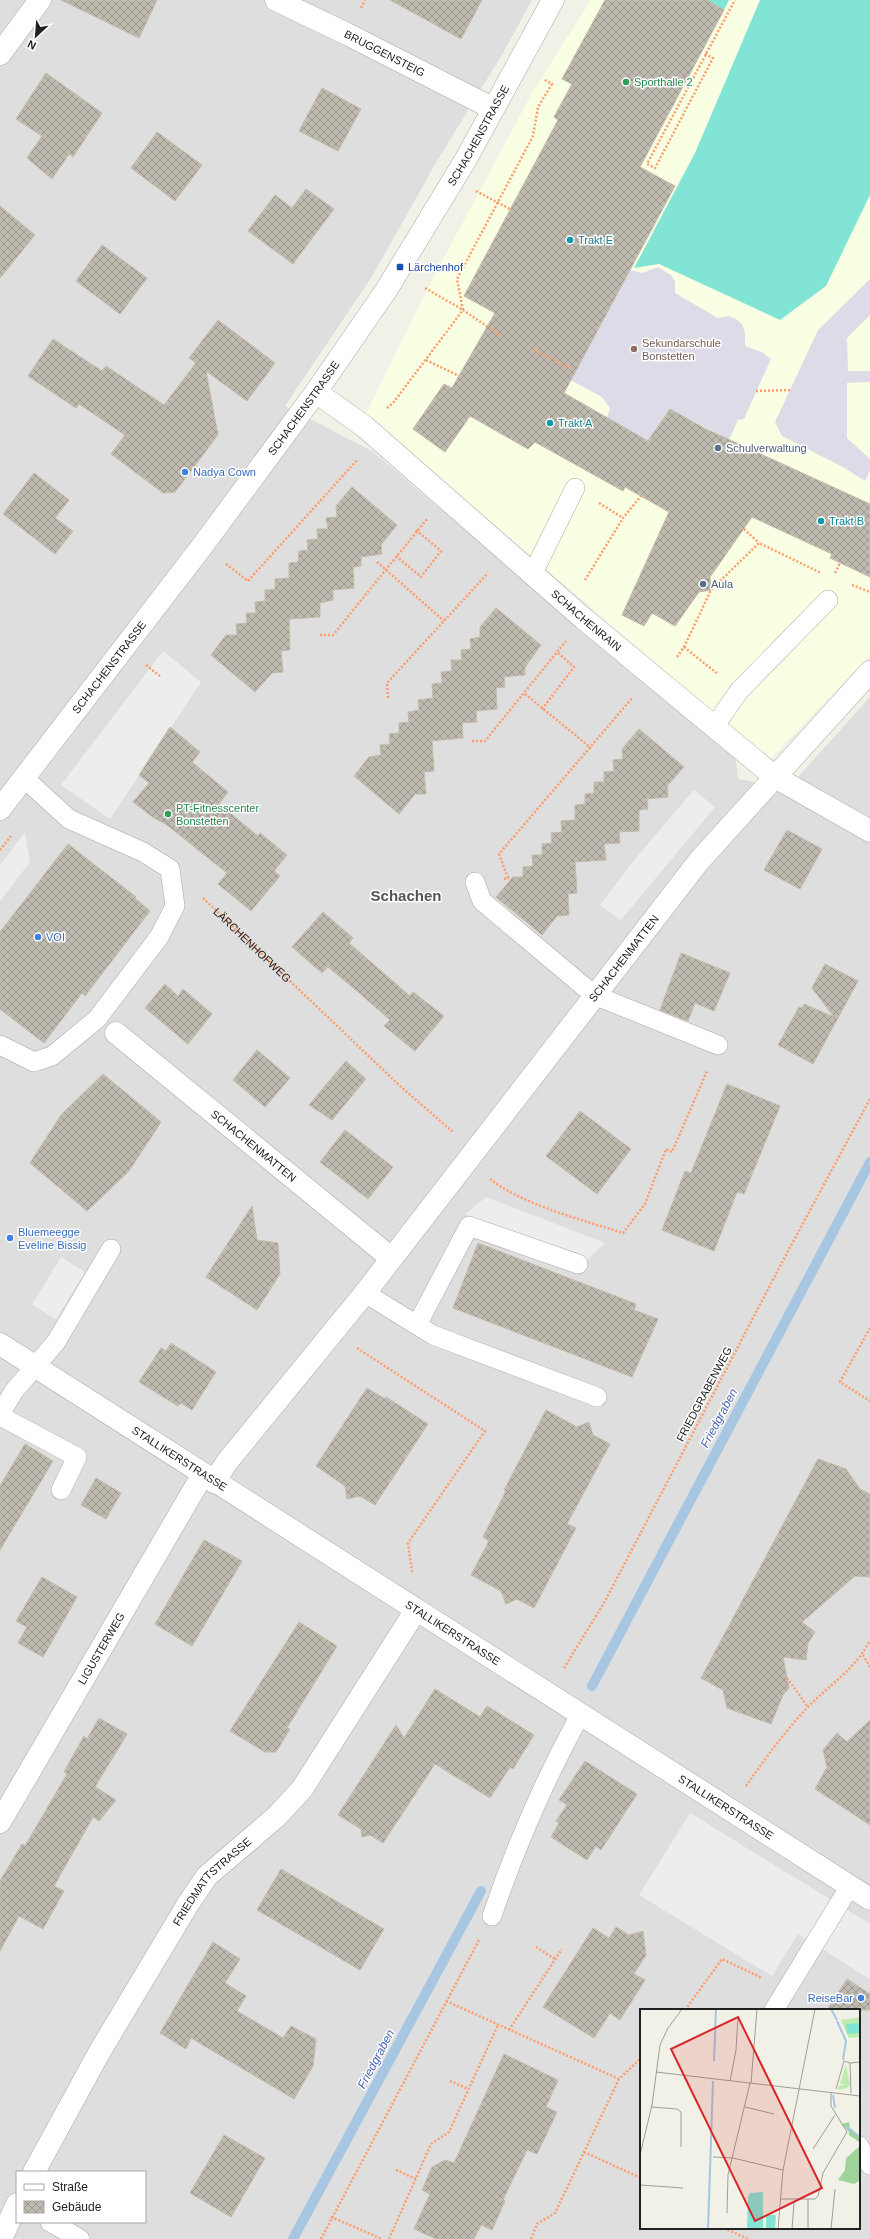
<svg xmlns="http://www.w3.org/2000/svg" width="870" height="2239" viewBox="0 0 870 2239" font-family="Arial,sans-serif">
<defs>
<pattern id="building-cross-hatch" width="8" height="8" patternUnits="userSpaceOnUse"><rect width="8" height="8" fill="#bfbab0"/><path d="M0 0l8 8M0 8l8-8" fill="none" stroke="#9b978f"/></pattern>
</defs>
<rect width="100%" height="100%" fill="#f2f1e7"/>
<path fill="#dfdede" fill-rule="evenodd" d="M 0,0 L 532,0 L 503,53 L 437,161 L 371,278 L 285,406 L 372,451 L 736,759 L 738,779 L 787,789 L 870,697 L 870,2239 L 0,2239 ZM 641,2010 L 859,2010 L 859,2228 L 641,2228 ZM 17,2172 L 145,2172 L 145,2222 L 17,2222 Z"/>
<path fill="#f9ffe3" d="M 591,0 L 870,0 L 870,655 L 769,760 L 366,414 L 430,284 L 532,93 Z"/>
<path fill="#82e4d4" d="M 707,0 L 729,0 L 724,10 Z
M 760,0 L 870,0 L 870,195 L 826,286 L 780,320 L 659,264 L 634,268 L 695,153 Z"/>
<path fill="#ededed" d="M 163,651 L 201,682 L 110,819 L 61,785 Z
M 694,790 L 715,807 L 621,920 L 600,905 L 635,859 Z
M 25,832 L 30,862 L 0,901 L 0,865 Z
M 486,1197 L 605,1243 L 584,1263 L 465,1214 Z
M 61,1257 L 85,1272 L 56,1319 L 32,1305 Z
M 690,1813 L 870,1924 L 870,1979 L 798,1934 L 772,1976 L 639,1895 Z"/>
<path fill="#dedbe8" d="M 658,267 L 671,275 L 675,281 L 675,293 L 718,318 L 729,316 L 736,319 L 742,324 L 745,332 L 745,346 L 762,352 L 771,359 L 744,419 L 738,420 L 729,440 L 670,409 L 648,441 L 607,418 L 610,408 L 602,397 L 565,377 L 630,270 L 642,273 Z
M 870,279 L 870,315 L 847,338 L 848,371 L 870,371 L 870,382 L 847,383 L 847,438 L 870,459 L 870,470 L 865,481 L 843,467 L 782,436 L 775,422 L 818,330 Z"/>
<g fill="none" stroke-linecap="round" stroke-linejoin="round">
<path stroke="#a6c6e1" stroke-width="10" d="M 592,1686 L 870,1162
M 293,2239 L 481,1891"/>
</g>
<path fill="url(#building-cross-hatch)" stroke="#c4bba9" d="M 61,0 L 157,0 L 139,38 Z
M 390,0 L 482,0 L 461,39 Z
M 605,0 L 707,0 L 724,10 L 640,167 L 675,186 L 564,393 L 648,441 L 670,409 L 706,429 L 870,504 L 870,577 L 830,558 L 832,554 L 752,517 L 710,577 L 711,590 L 699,592 L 675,626 L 652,613 L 644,626 L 622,615 L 669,512 L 625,487 L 623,491 L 535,442 L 528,449 L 470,416 L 445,452 L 413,429 L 444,384 L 452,388 L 495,313 L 464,296 L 558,120 L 554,117 L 572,84 L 562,79 Z
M 46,73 L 102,113 L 73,157 L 69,154 L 52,179 L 27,158 L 42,136 L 16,119 Z
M 322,88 L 361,109 L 338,151 L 299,131 Z
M 157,132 L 202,165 L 175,201 L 131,168 Z
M 306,189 L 334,209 L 293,264 L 248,231 L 275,195 L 292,208 Z
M 0,206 L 35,235 L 0,278 Z
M 102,245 L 147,278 L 120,314 L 76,281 Z
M 218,320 L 275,363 L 247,401 L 206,371 L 218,435 L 175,492 L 163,493 L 111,454 L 125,435 L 79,404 L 76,408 L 28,376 L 53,339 L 102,371 L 106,366 L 164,405 L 196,363 L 189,358 Z
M 34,473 L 69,500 L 55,518 L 73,531 L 55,554 L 3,514 Z
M 352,487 L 397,525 L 381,545 L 382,554 L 361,557 L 361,566 L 353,567 L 354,588 L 333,590 L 333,600 L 320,603 L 320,617 L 289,619 L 290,650 L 281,651 L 283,672 L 272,673 L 255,692 L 211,655 L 226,635 L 237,635 L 236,624 L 247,623 L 246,613 L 256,613 L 255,602 L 265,601 L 265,590 L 275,589 L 275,579 L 289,578 L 289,563 L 298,562 L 299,551 L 308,550 L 307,540 L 318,539 L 317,529 L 328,529 L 326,518 L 337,517 L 336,506 Z
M 496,608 L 541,645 L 525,667 L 525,675 L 504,677 L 505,687 L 496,688 L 497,709 L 476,711 L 477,722 L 462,723 L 463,738 L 432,741 L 434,771 L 424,772 L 426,794 L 415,794 L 399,814 L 354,776 L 369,757 L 381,755 L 380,745 L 390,744 L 389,734 L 399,733 L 399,723 L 409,722 L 408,712 L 419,710 L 418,700 L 433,698 L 432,684 L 442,683 L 441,672 L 452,671 L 451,660 L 462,660 L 461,650 L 471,649 L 470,639 L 480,637 L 480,627 Z
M 170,727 L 200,752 L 192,762 L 228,792 L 219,804 L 258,836 L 260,833 L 287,855 L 274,871 L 280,876 L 251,911 L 218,884 L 227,873 L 167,825 L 154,818 L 133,802 L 149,783 L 139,775 Z
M 639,729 L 684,767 L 667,786 L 668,797 L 647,799 L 648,809 L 639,810 L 639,831 L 619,832 L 620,843 L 604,844 L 606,860 L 575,862 L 577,893 L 568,894 L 569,915 L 557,916 L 542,935 L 496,897 L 513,877 L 523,877 L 523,867 L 533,866 L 532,855 L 542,855 L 542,844 L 552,843 L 551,833 L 562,832 L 561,821 L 575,820 L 575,805 L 585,804 L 585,794 L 594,793 L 594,782 L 604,782 L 604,772 L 614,771 L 613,760 L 623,759 L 622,749 Z
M 787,830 L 822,849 L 800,889 L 764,870 Z
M 68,844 L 136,897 L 135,898 L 150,911 L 85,996 L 82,993 L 44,1043 L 0,1009 L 0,932 Z
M 323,912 L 353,938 L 349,943 L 410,996 L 413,992 L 444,1016 L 415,1051 L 384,1026 L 390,1020 L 357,991 L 328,967 L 322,973 L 292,947 Z
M 681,953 L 730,973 L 714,1011 L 695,1003 L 688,1021 L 660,1010 Z
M 825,964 L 858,981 L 813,1064 L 778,1045 L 799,1007 L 802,1008 L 804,1004 L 834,1017 L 812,988 Z
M 165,984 L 178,996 L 183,989 L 212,1014 L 188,1044 L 145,1008 Z
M 257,1050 L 290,1078 L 265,1107 L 233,1080 Z
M 346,1061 L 366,1079 L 332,1120 L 309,1105 Z
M 103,1074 L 161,1122 L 129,1171 L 87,1211 L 30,1163 L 61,1115 Z
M 727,1084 L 780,1106 L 744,1194 L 737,1192 L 714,1251 L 662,1230 L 685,1171 L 691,1173 Z
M 580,1111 L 631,1149 L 597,1194 L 546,1156 Z
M 345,1130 L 393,1167 L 368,1199 L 320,1162 Z
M 252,1206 L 257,1240 L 278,1243 L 280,1274 L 257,1310 L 206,1277 Z
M 478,1243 L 636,1304 L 634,1310 L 658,1319 L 632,1377 L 453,1308 Z
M 171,1343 L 216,1372 L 192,1410 L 181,1403 L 178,1406 L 139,1382 L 161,1348 L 166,1351 Z
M 367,1388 L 385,1399 L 386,1397 L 428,1424 L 375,1505 L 360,1496 L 347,1499 L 345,1486 L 316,1466 Z
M 546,1410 L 577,1427 L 589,1422 L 593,1435 L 610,1444 L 567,1524 L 576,1528 L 534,1608 L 517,1599 L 506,1604 L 501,1591 L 471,1575 L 489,1541 L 483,1537 L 506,1491 L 504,1490 Z
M 25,1444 L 53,1461 L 0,1550 L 0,1486 Z
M 818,1459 L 846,1469 L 860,1489 L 870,1494 L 870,1577 L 855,1576 L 802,1622 L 815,1632 L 808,1643 L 806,1660 L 783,1657 L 789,1688 L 783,1695 L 771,1724 L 727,1708 L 723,1690 L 701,1678 Z
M 96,1478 L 121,1493 L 106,1519 L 81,1505 Z
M 204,1540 L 242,1561 L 192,1646 L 155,1624 Z
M 42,1577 L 77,1597 L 43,1657 L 18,1643 L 27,1627 L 16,1621 Z
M 299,1622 L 337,1646 L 287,1728 L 290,1729 L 276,1752 L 265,1752 L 230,1731 Z
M 435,1689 L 480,1717 L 487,1706 L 534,1735 L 513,1769 L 510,1767 L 490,1798 L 435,1764 L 383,1843 L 370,1835 L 362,1837 L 361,1829 L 338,1815 L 396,1725 L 404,1738 Z
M 99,1718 L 127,1734 L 95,1787 L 116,1800 L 99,1821 L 93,1817 L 54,1886 L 64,1891 L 43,1929 L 19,1916 L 0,1951 L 0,1881 L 22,1844 L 25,1846 L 67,1774 L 64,1772 L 84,1736 L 87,1739 Z
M 870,1720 L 870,1825 L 815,1789 L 827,1767 L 823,1750 L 837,1733 L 847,1742 Z
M 585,1761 L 637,1794 L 601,1850 L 596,1846 L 587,1860 L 551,1837 L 559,1823 L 556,1821 L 567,1805 L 559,1800 Z
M 281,1869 L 384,1929 L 360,1970 L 257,1910 Z
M 616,1927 L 629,1935 L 643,1931 L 646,1955 L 634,1974 L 645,1980 L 620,2020 L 610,2013 L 594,2038 L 543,2007 L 593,1928 L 609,1938 Z
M 213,1942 L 240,1959 L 225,1983 L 246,1996 L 237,2011 L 283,2038 L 291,2026 L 316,2039 L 313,2066 L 294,2099 L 191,2038 L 186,2049 L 160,2033 Z
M 847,1979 L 870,1994 L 870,2010 L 827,2010 Z
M 504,2054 L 558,2080 L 546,2107 L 557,2112 L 537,2154 L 527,2150 L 503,2200 L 505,2201 L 492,2230 L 481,2225 L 474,2239 L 436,2239 L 414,2229 L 430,2194 L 422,2190 L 432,2167 L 445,2160 L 454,2163 Z
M 224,2135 L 265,2158 L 231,2217 L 190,2193 Z"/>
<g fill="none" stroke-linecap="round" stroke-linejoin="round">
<defs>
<path id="service" d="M 533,573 L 575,488
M 714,727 L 739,691 L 828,600
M 475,882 L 482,901 L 594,995 L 718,1045
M 0,1045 L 34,1062 L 52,1056 L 97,1019 L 159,937 L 175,906 L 170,869 L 143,852 L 69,819 L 24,778
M 365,1293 L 433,1335 L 597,1397
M 417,1325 L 469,1226 L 578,1264
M 0,1414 L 14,1391 L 56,1342 L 111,1249
M 0,1416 L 77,1457 L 61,1490
M 492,1916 C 515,1848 545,1779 580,1715
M 774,2010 L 850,1886
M 859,2146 L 870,2165
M 50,2222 L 80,2239"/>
<g id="minor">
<path id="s2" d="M 276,0 L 347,34 L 492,108"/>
<path d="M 0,54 L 40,0"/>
<path id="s3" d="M 316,392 L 365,427 L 584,619 L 775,777 L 870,831"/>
<path id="s4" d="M 116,1033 L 391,1258"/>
<path id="s5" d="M 214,1482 L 227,1462 L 365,1293 L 699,861 L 870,672"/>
<path id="s6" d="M 0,1822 L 203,1474"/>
<path id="s7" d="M 34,2172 L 100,2051 L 188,1904 L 207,1876 L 276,1817 L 302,1789 L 416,1610"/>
<path d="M 1,2239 L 17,2204"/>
</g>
<g id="tertiary">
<path id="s8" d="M 0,809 L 203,545 L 316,392 L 387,289 L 466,159 L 553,0"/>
<path id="s9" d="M 0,1344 L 870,1899"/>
</g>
</defs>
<use href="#service" stroke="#a8a8a8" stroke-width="20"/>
<use href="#minor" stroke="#a8a8a8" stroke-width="23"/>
<use href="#tertiary" stroke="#a8a8a8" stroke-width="23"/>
<g stroke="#ff9c6b" stroke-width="2.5" stroke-dasharray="2 2" stroke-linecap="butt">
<path d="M 361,8 L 365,0"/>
<path d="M 705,54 L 713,58 L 655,168 L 647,164 L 735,0"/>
<path d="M 425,288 L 463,310 L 457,279 L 533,136 L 538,107 L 552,84 L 543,79"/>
<path d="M 532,349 L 570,368"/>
<path d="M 426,360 L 459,376"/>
<path d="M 756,391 L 790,390"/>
<path d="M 387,408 L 393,403 L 463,310 L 501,336"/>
<path d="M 599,503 L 623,518"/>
<path d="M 744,529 L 759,543"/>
<path d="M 396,556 L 421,577 L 441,551 L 416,530"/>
<path d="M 377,562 L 444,621"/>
<path d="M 226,564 L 248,581 L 358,459"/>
<path d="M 835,573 L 840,563"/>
<path d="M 585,580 L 623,518 L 641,496"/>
<path d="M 852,585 L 870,592"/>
<path d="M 320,635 L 333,635 L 427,519"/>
<path d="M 684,647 L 718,674"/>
<path d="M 677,657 L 684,647 L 711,590 L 759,543 L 821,573"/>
<path d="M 146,665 L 160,676"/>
<path d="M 525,694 L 591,748"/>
<path d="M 388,698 L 387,683 L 488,573"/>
<path d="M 542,709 L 574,667 L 557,652"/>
<path d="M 472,741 L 485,741 L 566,641"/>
<path d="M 0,850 L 11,836"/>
<path d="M 504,879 L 508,878 L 499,854 L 633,697"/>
<path id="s1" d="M 203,898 L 400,1086 L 453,1132"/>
<path d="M 490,1179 C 523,1205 583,1220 623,1233 L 645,1204 L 666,1149 L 672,1152 L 707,1071"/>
<path d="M 870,1328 L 840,1382 L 870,1401"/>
<path d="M 357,1348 L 485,1431 L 408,1543 L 412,1572"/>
<path d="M 863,1655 L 870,1667"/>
<path d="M 564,1668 L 604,1603 L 787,1253 L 870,1099"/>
<path d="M 787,1678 L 808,1707"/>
<path d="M 746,1786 C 765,1759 785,1731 808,1707 C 830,1684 856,1669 870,1640"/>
<path d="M 536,1947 L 555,1959"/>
<path d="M 446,2001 L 619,2079"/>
<path d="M 685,2010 L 722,1959 L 762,1978"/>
<path d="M 509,2030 L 562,1949"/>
<path d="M 450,2081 L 468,2089"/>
<path d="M 584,2152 L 641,2178"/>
<path d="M 396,2170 L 416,2179"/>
<path d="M 331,2217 L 382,2239"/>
<path d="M 724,2228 L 748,2239"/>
<path d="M 321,2239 L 479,1940"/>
<path d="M 389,2239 L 431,2144 L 449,2132 L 498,2025"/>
<path d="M 531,2239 L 537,2224 L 555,2213 L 619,2079 L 641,2058"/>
</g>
<use href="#service" stroke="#fff" stroke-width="19"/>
<use href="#minor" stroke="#fff" stroke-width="22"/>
<use href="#tertiary" stroke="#fff" stroke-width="22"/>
<path stroke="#ff9c6b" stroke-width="2.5" stroke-dasharray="2 2" stroke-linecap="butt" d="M 476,191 L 510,209"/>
</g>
<g fill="#2e9e5b" stroke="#fff" stroke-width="1.5">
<circle cx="626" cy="82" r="4"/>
<circle cx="168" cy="814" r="4"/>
</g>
<g fill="#0f9aa8" stroke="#fff" stroke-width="1.5">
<circle cx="570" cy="240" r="4"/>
<circle cx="550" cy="423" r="4"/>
<circle cx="821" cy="521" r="4"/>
</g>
<rect fill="#1a4fb4" stroke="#fff" stroke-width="1.5" x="396" y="263" width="8" height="8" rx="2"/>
<circle fill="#8d6e63" stroke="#fff" stroke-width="1.5" cx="634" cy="349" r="4"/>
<g fill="#5c6f8a" stroke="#fff" stroke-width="1.5">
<circle cx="718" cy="448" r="4"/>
<circle cx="703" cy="584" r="4"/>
</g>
<g fill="#3f7fe0" stroke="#fff" stroke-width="1.5">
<circle cx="185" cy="472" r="4"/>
<circle cx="38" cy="937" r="4"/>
<circle cx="10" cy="1238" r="4"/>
<circle cx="861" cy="1998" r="4"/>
</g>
<g text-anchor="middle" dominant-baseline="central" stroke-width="3" stroke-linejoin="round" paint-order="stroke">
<g font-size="11" fill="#212121" stroke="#fff">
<text stroke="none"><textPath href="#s2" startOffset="121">BRUGGENSTEIG</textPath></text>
<text stroke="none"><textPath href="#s8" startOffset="827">SCHACHENSTRASSE</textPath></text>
<text stroke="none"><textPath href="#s8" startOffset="503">SCHACHENSTRASSE</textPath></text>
<text stroke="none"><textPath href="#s3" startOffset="354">SCHACHENRAIN</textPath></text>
<text stroke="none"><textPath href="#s8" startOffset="179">SCHACHENSTRASSE</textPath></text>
<text stroke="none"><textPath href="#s1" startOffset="68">LÄRCHENHOFWEG</textPath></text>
<text stroke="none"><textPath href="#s5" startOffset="665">SCHACHENMATTEN</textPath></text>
<text stroke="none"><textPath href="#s4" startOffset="178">SCHACHENMATTEN</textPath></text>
<text transform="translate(704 1394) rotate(-62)">FRIEDGRABENWEG</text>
<text stroke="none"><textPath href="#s9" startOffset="213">STALLIKERSTRASSE</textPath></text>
<text stroke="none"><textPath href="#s9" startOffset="537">STALLIKERSTRASSE</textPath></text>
<text stroke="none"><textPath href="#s6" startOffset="201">LIGUSTERWEG</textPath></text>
<text stroke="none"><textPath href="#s9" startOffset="861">STALLIKERSTRASSE</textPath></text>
<text stroke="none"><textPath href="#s7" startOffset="342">FRIEDMATTSTRASSE</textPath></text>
</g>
<g font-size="11" fill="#27864d" stroke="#fff" text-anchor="start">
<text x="634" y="82">Sporthalle 2</text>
<text x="176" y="808">PT-Fitnesscenter<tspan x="176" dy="13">Bonstetten</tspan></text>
</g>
<g font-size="11" fill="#0d838f" stroke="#fff" text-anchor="start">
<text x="578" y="240">Trakt E</text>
<text x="558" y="423">Trakt A</text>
<text x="829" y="521">Trakt B</text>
</g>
<g font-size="11" fill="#164399" stroke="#fff" text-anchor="start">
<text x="408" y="267">Lärchenhof</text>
</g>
<g font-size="11" fill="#785e54" stroke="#fff" text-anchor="start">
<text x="642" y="343">Sekundarschule<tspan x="642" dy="13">Bonstetten</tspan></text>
</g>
<g font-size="11" fill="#4e5e75" stroke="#fff" text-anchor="start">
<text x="726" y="448">Schulverwaltung</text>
<text x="711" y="584">Aula</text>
</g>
<g font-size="11" fill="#366cbe" stroke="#fff" text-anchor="start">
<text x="193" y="472">Nadya Cown</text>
<text x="46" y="937">VOI</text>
<text x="18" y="1232">Bluemeegge<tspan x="18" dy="13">Eveline Bissig</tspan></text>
<text x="853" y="1998" text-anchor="end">ReiseBar</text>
</g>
<g font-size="12" font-style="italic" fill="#4765b7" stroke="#fff">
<text transform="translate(719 1418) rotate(-62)">Friedgraben</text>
<text transform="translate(376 2059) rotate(-62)">Friedgraben</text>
</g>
<g font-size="15" font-weight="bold" fill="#545454" stroke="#fff">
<text x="406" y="895">Schachen</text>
</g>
</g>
<g transform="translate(640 2009)">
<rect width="220" height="220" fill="#f2f1e7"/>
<path d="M 220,8 L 220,28 L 209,29 L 201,11 ZM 206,56 L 210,76 L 205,80 L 198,81 L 199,76 L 205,77 L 200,74 Z" fill="#bdedac"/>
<path d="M 209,113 L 210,119 L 220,129 L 219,133 L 209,126 L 209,123 L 202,115 ZM 220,137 L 219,172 L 214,175 L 198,171 L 205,161 L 206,149 Z" fill="#9ed39a"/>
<path d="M 220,14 L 220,24 L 207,25 L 206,15 ZM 123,183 L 123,220 L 107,220 L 108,188 L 110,184 ZM 126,206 L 136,206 L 135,220 L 126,220 Z" fill="#82e4d4"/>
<path fill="none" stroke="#a6c6e1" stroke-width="2" d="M 191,0 L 197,11M 197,12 L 206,32 L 203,51M 74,52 L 76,0M 193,86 L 195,99M 206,117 L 220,128M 68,220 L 73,72"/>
<path fill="none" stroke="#9e9e98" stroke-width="1" d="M 16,63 L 220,87M 90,72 L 96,41 L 98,8M 111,74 L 117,0M 196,80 L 204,52 L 210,54M 211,84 L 210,54 L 220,53M 12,98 L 37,100 L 41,103 L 41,138M 105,98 L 134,105M 173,140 L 195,106M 0,146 L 12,96 L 20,36 L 28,19 L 42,0M 73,148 L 93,149 L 143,161M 0,176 L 43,179M 140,190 L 175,190 L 178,187 L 183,164 L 207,123 L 191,97 L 191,83M 168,190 L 168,220M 87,204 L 88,166 L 110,74M 138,220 L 143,161 L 175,0M 152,220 L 154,193M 191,220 L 195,180"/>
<path fill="#d62828" fill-opacity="0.15" stroke="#d62828" stroke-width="2" d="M 98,8 L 182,179 L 115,212 L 31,40 Z"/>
<rect width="220" height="220" fill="none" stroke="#212121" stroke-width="2"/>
</g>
<rect x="16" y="2171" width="130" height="52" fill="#ffffff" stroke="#a6a6a6"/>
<rect x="24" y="2184" width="20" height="6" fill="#ffffff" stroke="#a6a6a6"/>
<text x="52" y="2191" font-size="12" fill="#212121">Straße</text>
<rect x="24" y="2201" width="20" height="12" fill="url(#building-cross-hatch)" stroke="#a6a6a6"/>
<text x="52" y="2211" font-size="12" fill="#212121">Gebäude</text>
<g transform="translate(36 36) rotate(206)" stroke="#ffffff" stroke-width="3" paint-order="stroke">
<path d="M0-3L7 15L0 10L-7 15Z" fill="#212121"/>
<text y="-6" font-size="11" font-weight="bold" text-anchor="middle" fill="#212121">N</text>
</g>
</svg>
